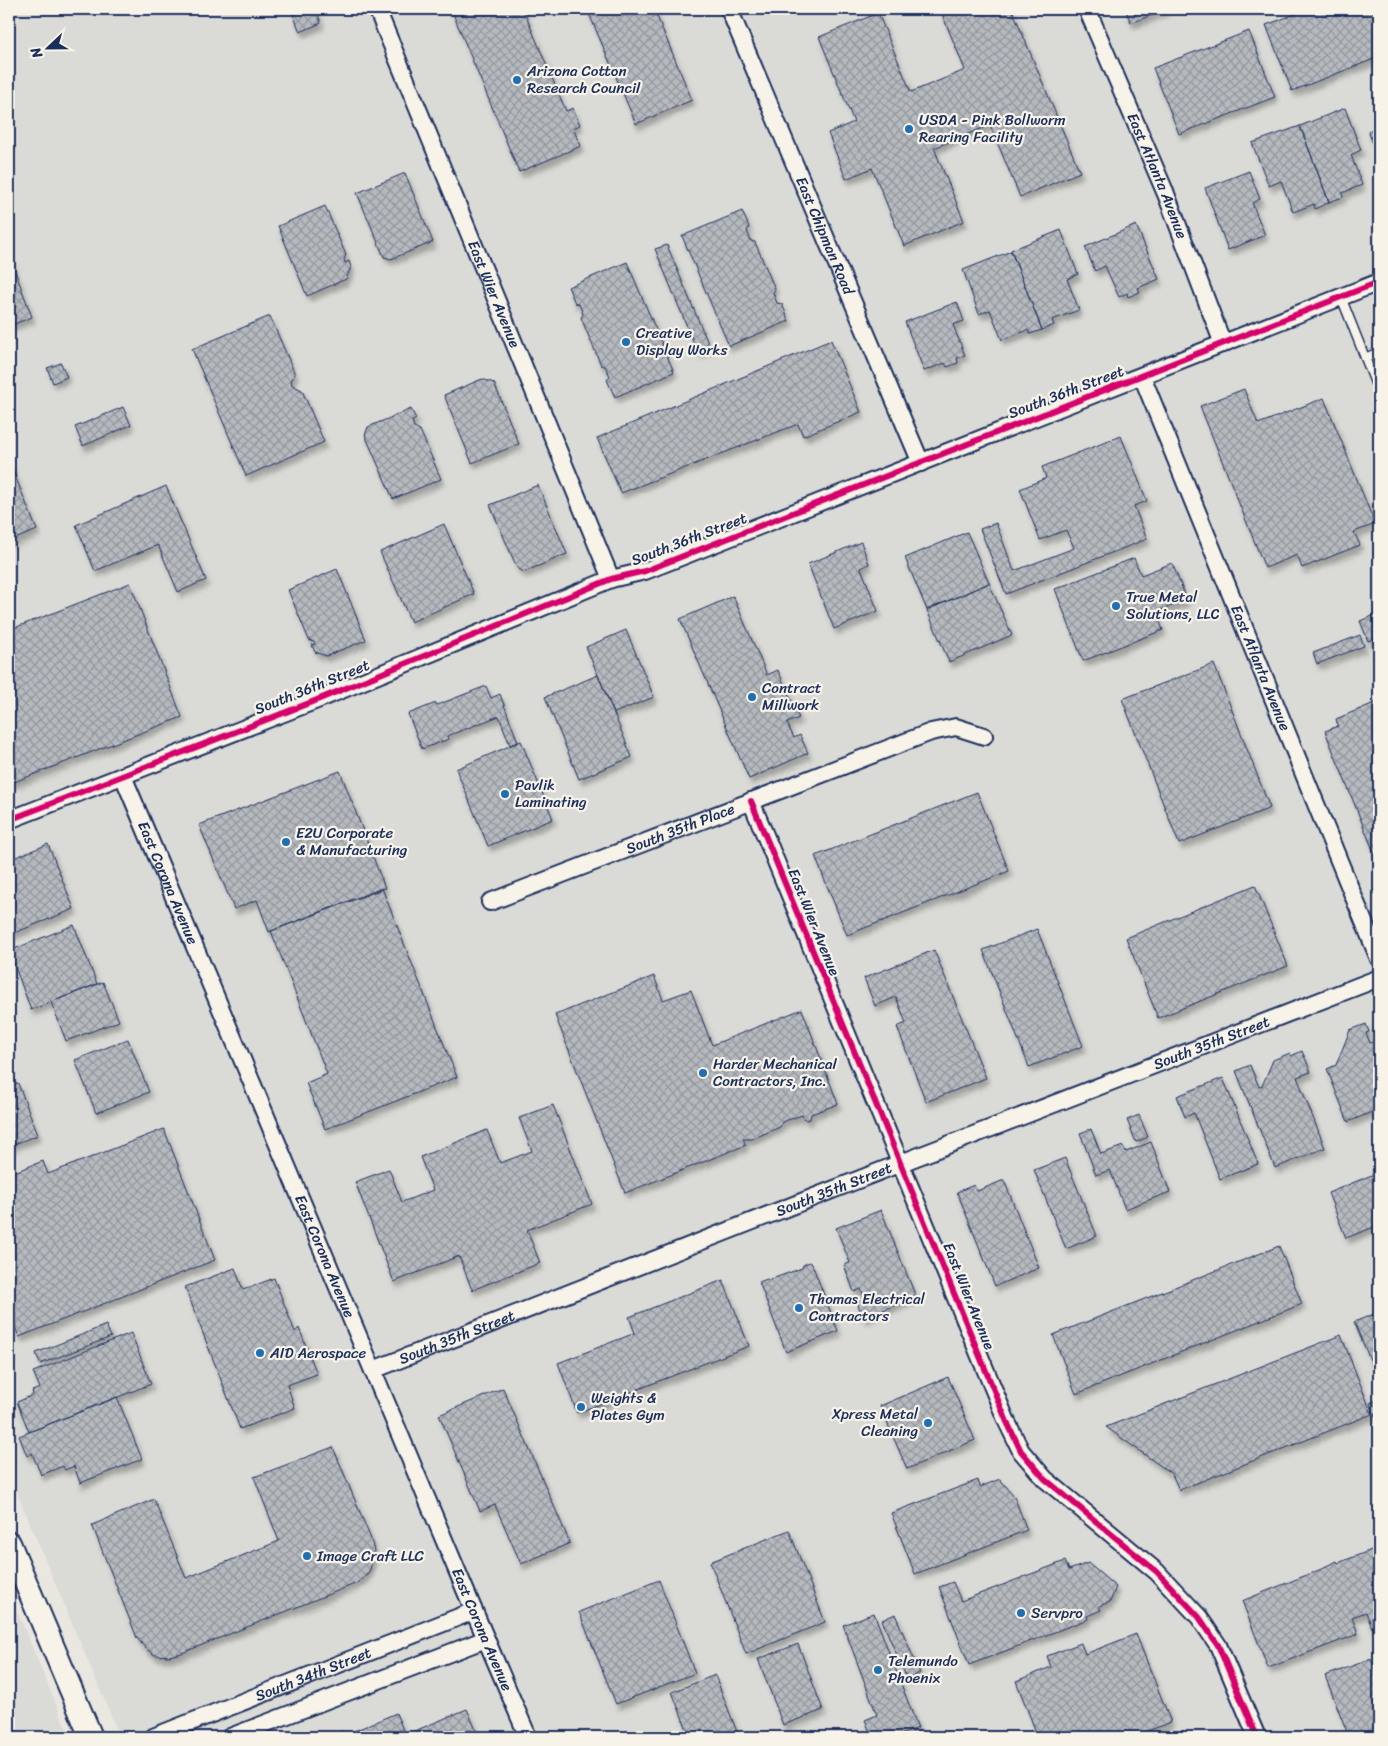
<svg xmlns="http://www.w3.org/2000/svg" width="1388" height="1746" viewBox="0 0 1388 1746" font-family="Sriracha,sans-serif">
<defs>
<pattern id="building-cross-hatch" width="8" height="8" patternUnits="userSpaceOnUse" patternTransform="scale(1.25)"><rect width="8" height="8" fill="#b6babf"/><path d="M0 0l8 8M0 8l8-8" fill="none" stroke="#93989e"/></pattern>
<filter id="shadow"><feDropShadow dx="3" dy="5.5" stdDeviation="2.5" flood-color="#0004"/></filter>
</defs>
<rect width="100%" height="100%" fill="#eae7e0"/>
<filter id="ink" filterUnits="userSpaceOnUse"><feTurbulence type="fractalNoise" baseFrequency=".02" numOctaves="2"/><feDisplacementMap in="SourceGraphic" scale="10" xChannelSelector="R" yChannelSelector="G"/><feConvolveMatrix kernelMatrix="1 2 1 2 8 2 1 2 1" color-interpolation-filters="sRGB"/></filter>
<g filter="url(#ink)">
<path fill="#dadad6" d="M 9,9 L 1379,9 L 1379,1737 L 120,1737 L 9,1474 Z
M 9,1593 L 70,1737 L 9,1737 Z"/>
<path fill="url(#building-cross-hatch)" stroke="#1b2f5e" filter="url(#shadow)" d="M 291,9 L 316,9 L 321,23 L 300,32 Z
M 451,9 L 523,9 L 566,111 L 573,108 L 580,125 L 573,128 L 581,146 L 519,172 Z
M 587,9 L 654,9 L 692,100 L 636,124 Z
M 940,9 L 1012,9 L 1080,172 L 1020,197 L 990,125 L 934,148 L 964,221 L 904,246 L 872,168 L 846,179 L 828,133 L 854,122 L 819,37 L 878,13 L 911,92 L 965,70 Z
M 1125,9 L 1168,9 L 1131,23 Z
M 1309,9 L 1372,9 L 1379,28 L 1379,57 L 1292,91 L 1266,25 Z
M 1249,31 L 1275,97 L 1179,134 L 1153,68 Z
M 1345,108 L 1361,150 L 1351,155 L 1362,185 L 1342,193 L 1343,197 L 1329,202 L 1300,126 Z
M 1300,126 L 1329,202 L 1315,209 L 1314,204 L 1293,212 L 1281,181 L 1269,186 L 1252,143 Z
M 1379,126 L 1379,159 L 1368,131 Z
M 1249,171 L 1260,199 L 1252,203 L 1265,235 L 1228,250 L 1205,188 Z
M 405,173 L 433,242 L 391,259 L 384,257 L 357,193 Z
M 325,206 L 346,255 L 344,259 L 345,263 L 349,261 L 351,267 L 346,279 L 307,296 L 278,226 Z
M 742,211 L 749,227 L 747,231 L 751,241 L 755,242 L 775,289 L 773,293 L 777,303 L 782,304 L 789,321 L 729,346 L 682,236 Z
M 1136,225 L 1159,279 L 1138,288 L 1140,292 L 1128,297 L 1127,293 L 1119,297 L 1105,266 L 1095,271 L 1085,247 Z
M 1061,230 L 1078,274 L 1067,279 L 1079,310 L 1052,320 L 1054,325 L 1042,330 L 1011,250 Z
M 667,245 L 710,348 L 698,353 L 655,249 Z
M 1011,251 L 1042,330 L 1030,334 L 1028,330 L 1002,340 L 990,310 L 979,314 L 963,270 Z
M 9,255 L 32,317 L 9,326 Z
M 627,262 L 674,372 L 615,397 L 607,380 L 610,376 L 605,366 L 601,365 L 581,318 L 583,314 L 579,304 L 575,303 L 568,287 Z
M 957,302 L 964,321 L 953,325 L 965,355 L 957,358 L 958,363 L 947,367 L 945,363 L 924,371 L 905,322 Z
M 270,316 L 295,374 L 291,381 L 292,385 L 302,390 L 324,442 L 246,476 L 192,349 Z
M 831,340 L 861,412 L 803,436 L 798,424 L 621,493 L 597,438 Z
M 61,363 L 67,377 L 53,383 L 47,368 Z
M 482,379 L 494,383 L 519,444 L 472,463 L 444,395 Z
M 1244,389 L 1258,424 L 1324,398 L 1375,524 L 1354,532 L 1360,545 L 1302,568 L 1297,555 L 1265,568 L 1200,406 Z
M 123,407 L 131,425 L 83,446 L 75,427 Z
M 411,409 L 416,419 L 412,421 L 414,427 L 420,430 L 441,479 L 393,499 L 365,435 L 368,427 Z
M 1121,436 L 1147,501 L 1134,506 L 1147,539 L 1006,594 L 980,529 L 996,523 L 1014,571 L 1074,548 L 1066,530 L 1040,540 L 1020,489 L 1046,478 L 1042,467 Z
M 9,461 L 37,530 L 10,541 L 9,537 Z
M 538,485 L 567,554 L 524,572 L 517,568 L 490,505 Z
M 166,486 L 206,580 L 178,592 L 158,545 L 95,571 L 76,525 Z
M 444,524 L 474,594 L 411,622 L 380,552 Z
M 967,532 L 989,583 L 927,610 L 905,558 Z
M 861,542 L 869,564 L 861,568 L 878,611 L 834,629 L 808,564 Z
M 1134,558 L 1141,575 L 1172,563 L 1187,600 L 1156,612 L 1163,630 L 1083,661 L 1055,589 Z
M 337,569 L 366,640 L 326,656 L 315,652 L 312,645 L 315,644 L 314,642 L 309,640 L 288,590 Z
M 130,583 L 182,717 L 9,784 L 9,646 L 14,644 L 9,630 Z
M 989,583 L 1012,635 L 949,662 L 927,610 Z
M 733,596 L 767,675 L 778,670 L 799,718 L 787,723 L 794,738 L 800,735 L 808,753 L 749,779 L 680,619 Z
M 1379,613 L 1379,637 L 1368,641 L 1360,621 Z
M 626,630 L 654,697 L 614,713 L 586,647 Z
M 1360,635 L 1364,646 L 1317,664 L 1313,653 Z
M 1214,664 L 1270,808 L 1179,844 L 1122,699 Z
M 598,675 L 632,757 L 579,779 L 545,697 Z
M 486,686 L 491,698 L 500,694 L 518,742 L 510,745 L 499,716 L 447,736 L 449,739 L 422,749 L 408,714 L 436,703 L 437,705 Z
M 1379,701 L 1379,865 L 1325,731 L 1338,726 L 1336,719 Z
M 521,741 L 553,819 L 488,846 L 456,769 Z
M 340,771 L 385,888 L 269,932 L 257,900 L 234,909 L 199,825 Z
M 977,792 L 1009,871 L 847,935 L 815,856 Z
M 48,844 L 74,909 L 9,935 L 9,860 Z
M 1255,885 L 1288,966 L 1158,1018 L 1126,938 Z
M 382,888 L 457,1077 L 325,1129 L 306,1083 L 327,1074 L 271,931 Z
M 74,925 L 97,984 L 31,1010 L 9,951 Z
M 1037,929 L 1083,1046 L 1029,1067 L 983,950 Z
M 934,950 L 986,1078 L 926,1102 L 897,1027 L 906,1023 L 896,997 L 875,1006 L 864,978 Z
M 654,976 L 663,1000 L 691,990 L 712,1045 L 802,1009 L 838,1104 L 811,1114 L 810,1119 L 806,1120 L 802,1115 L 782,1122 L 780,1127 L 752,1139 L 743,1139 L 746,1145 L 625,1193 L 555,1015 Z
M 103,982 L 119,1021 L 66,1041 L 51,1002 Z
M 1366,1024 L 1369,1032 L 1366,1033 L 1370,1043 L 1373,1042 L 1379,1058 L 1379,1109 L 1348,1122 L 1327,1069 L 1336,1065 L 1350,1030 Z
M 128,1039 L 149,1092 L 96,1113 L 75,1060 Z
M 1302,1051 L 1311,1072 L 1297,1077 L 1325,1148 L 1275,1168 L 1236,1071 L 1250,1065 L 1259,1087 L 1262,1086 L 1273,1060 L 1290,1053 L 1291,1056 Z
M 1223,1078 L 1258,1164 L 1220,1179 L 1194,1113 L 1185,1117 L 1177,1096 Z
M 18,1083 L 38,1135 L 9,1146 L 9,1087 Z
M 553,1105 L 592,1204 L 527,1230 L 540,1263 L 472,1290 L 459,1256 L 394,1282 L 355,1182 L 389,1169 L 402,1202 L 433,1190 L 420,1157 L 487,1130 L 500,1163 L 532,1151 L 519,1118 Z
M 1139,1115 L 1148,1137 L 1136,1142 L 1127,1120 Z
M 164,1129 L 215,1260 L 19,1337 L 9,1312 L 9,1174 L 43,1161 L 48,1174 Z
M 1091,1129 L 1101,1154 L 1123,1146 L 1126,1152 L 1151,1142 L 1170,1192 L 1125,1209 L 1110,1170 L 1096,1175 L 1080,1133 Z
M 1065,1158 L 1097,1236 L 1066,1249 L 1034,1170 Z
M 1379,1172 L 1379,1225 L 1346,1238 L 1328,1193 Z
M 1004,1180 L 1039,1268 L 995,1286 L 957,1192 L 974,1185 L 977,1191 Z
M 881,1210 L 916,1297 L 863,1318 L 857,1302 L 865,1299 L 861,1289 L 854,1292 L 844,1265 L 850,1263 L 836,1228 Z
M 1279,1246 L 1302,1304 L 1076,1394 L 1053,1335 Z
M 809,1262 L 812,1264 L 838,1331 L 786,1352 L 759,1282 L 767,1279 L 769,1280 L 802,1268 L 803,1265 Z
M 235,1268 L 243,1290 L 274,1278 L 295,1332 L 299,1328 L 317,1374 L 287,1385 L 295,1408 L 240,1429 L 185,1287 Z
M 723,1280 L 749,1346 L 577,1413 L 558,1363 L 635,1333 L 629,1317 Z
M 1379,1312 L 1379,1371 L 1374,1369 L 1354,1322 Z
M 106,1325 L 111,1337 L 40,1364 L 36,1353 Z
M 131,1333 L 151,1384 L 29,1432 L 17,1402 L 33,1395 L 32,1391 L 40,1388 L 33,1372 Z
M 1341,1335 L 1372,1414 L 1179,1490 L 1172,1474 L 1106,1427 Z
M 948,1377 L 975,1440 L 907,1469 L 880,1406 Z
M 503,1388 L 570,1543 L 521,1564 L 495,1505 L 480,1511 L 439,1415 Z
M 117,1397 L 142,1459 L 80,1483 L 74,1466 L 65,1470 L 63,1466 L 41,1475 L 32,1453 L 27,1456 L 19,1436 Z
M 1379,1399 L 1379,1425 L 1370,1403 Z
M 333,1447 L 371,1539 L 374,1551 L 370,1570 L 365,1577 L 357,1583 L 182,1653 L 169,1656 L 155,1655 L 146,1649 L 137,1638 L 92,1525 L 154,1499 L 186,1578 L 279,1541 L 254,1477 Z
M 1000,1479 L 1014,1496 L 1027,1530 L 915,1574 L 891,1513 L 978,1480 L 980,1487 Z
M 789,1530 L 825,1622 L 746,1654 L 710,1562 Z
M 1379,1547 L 1379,1625 L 1372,1628 L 1366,1612 L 1352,1617 L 1358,1634 L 1268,1668 L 1242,1601 L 1324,1568 L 1324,1567 L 1337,1561 L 1338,1563 Z
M 1065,1561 L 1069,1570 L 1088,1563 L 1116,1587 L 1110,1602 L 1099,1606 L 1101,1610 L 1087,1616 L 1088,1619 L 969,1665 L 939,1587 L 953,1582 L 961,1601 Z
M 659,1580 L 695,1673 L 616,1704 L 579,1612 Z
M 874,1613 L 918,1728 L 895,1737 L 872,1737 L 865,1720 L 877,1715 L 843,1625 Z
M 895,1614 L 920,1673 L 907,1679 L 882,1620 Z
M 1136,1634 L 1171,1722 L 1132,1737 L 1038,1737 L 1016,1681 L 1051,1667 L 1047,1656 L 1081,1643 L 1085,1654 Z
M 798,1644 L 823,1710 L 783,1725 L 758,1659 Z
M 1371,1659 L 1379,1680 L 1379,1737 L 1349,1737 L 1325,1676 Z
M 715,1675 L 739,1737 L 690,1737 L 672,1692 Z
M 467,1709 L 479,1737 L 329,1737 L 343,1731 L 345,1735 L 396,1713 L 405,1735 Z"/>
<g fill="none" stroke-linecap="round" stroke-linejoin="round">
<defs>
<path id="lane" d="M 1341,297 L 1379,393
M 1365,358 L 1379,352"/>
<g id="street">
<path id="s1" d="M 377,9 L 611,579"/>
<path id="s2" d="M 729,9 L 921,463"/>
<path id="s3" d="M 1087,9 L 1166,194 L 1223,344"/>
<path id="s4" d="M 1142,376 L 1379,959"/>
<path id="s5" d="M 123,776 L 474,1611 L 528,1737"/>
<path d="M 751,801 L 1007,1422 L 1021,1451 L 1045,1479 L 1157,1572 L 1199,1617 L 1218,1645 L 1257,1737"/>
<path d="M 9,820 L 317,700 L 611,579 L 645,571 L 1379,282"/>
<path id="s6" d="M 490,902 L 931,732 L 956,727 L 984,736"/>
<path id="s7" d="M 373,1370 L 901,1163 L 1379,978"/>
<path id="s8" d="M 153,1737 L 474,1611"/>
<path d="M 230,1737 L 486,1639"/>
</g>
<path id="secondary" d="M 9,1543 L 91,1737"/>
</defs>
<use href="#lane" stroke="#1b2f5e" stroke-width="11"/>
<use href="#street" stroke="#1b2f5e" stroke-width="20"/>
<use href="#secondary" stroke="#1b2f5e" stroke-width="26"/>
<use href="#lane" stroke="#f7f3e8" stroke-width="8"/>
<use href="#street" stroke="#f7f3e8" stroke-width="16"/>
<use href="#secondary" stroke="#f7f3e8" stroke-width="22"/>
<defs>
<path id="cycleway" d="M 751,801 L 1007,1422 L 1021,1451 L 1045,1479 L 1157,1572 L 1199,1617 L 1218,1645 L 1257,1737
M 9,820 L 317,700 L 611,579 L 645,571 L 1379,282"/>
</defs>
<use href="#cycleway" stroke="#f7f3e8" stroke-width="9"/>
<use href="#cycleway" stroke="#d6006c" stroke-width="6"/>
</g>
</g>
<g fill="#1f6fb2" stroke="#f7f3e8" stroke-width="2">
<circle cx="517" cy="80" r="5"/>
<circle cx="909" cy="129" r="5"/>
<circle cx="626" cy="342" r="5"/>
<circle cx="1116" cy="606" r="5"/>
<circle cx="752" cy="697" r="5"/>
<circle cx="505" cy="794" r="5"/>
<circle cx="286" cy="842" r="5"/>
<circle cx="703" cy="1073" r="5"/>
<circle cx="799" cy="1308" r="5"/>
<circle cx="260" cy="1353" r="5"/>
<circle cx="581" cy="1407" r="5"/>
<circle cx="928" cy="1423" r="5"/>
<circle cx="307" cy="1556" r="5"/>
<circle cx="1021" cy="1613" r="5"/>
<circle cx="878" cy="1670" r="5"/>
</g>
<g text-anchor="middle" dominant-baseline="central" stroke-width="4.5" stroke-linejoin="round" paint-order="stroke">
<g font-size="15" fill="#1b2f5e" stroke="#f7f3e8" text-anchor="start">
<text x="527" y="71">Arizona Cotton<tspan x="527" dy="17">Research Council</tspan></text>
<text x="919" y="120">USDA - Pink Bollworm<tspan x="919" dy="17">Rearing Facility</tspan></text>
<text x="636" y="333">Creative<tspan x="636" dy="17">Display Works</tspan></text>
<text x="1126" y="597">True Metal<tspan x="1126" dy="17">Solutions, LLC</tspan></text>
<text x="762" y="688">Contract<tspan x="762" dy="17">Millwork</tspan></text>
<text x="515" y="785">Pavlik<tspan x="515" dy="17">Laminating</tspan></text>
<text x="296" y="833">E2U Corporate<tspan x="296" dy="17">&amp; Manufacturing</tspan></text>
<text x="713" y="1064">Harder Mechanical<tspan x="713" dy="17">Contractors, Inc.</tspan></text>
<text x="809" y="1299">Thomas Electrical<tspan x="809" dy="17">Contractors</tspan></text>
<text x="270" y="1353">AID Aerospace</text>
<text x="591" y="1398">Weights &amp;<tspan x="591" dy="17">Plates Gym</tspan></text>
<text x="918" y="1414" text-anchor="end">Xpress Metal<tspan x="918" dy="17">Cleaning</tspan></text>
<text x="317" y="1556">Image Craft LLC</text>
<text x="1031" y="1613">Servpro</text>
<text x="888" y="1661">Telemundo<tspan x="888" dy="17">Phoenix</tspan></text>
</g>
<g font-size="15" fill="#1b2f5e" stroke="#f7f3e8">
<text stroke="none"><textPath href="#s3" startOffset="181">East Atlanta Avenue</textPath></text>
<text stroke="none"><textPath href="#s2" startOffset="246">East Chipman Road</textPath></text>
<text stroke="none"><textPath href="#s1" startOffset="308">East Wier Avenue</textPath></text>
<text transform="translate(1066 392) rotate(-21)">South 36th Street</text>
<text transform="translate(689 539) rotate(-21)">South 36th Street</text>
<text stroke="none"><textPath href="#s4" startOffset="315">East Atlanta Avenue</textPath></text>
<text transform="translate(312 687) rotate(-22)">South 36th Street</text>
<text stroke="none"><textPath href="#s6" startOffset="204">South 35th Place</textPath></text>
<text stroke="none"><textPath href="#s5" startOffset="116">East Corona Avenue</textPath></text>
<text transform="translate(814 922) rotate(68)">East Wier Avenue</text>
<text stroke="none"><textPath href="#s7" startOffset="900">South 35th Street</textPath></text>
<text stroke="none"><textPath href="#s7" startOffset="495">South 35th Street</textPath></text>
<text stroke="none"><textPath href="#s5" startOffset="521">East Corona Avenue</textPath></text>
<text transform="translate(969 1296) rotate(68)">East Wier Avenue</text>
<text stroke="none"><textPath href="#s7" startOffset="90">South 35th Street</textPath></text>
<text stroke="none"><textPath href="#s5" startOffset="926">East Corona Avenue</textPath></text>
<text stroke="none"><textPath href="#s8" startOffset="172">South 34th Street</textPath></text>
</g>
</g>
<rect width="1388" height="1746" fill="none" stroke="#f7f3e8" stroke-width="30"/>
<rect x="15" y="15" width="1358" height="1716" fill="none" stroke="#1b2f5e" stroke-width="2" filter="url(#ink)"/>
<g transform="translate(48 48) rotate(248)" stroke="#f7f3e8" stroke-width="4" paint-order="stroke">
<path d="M0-4L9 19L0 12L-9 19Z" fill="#1b2f5e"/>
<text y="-8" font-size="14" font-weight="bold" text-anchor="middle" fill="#1b2f5e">N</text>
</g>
</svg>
